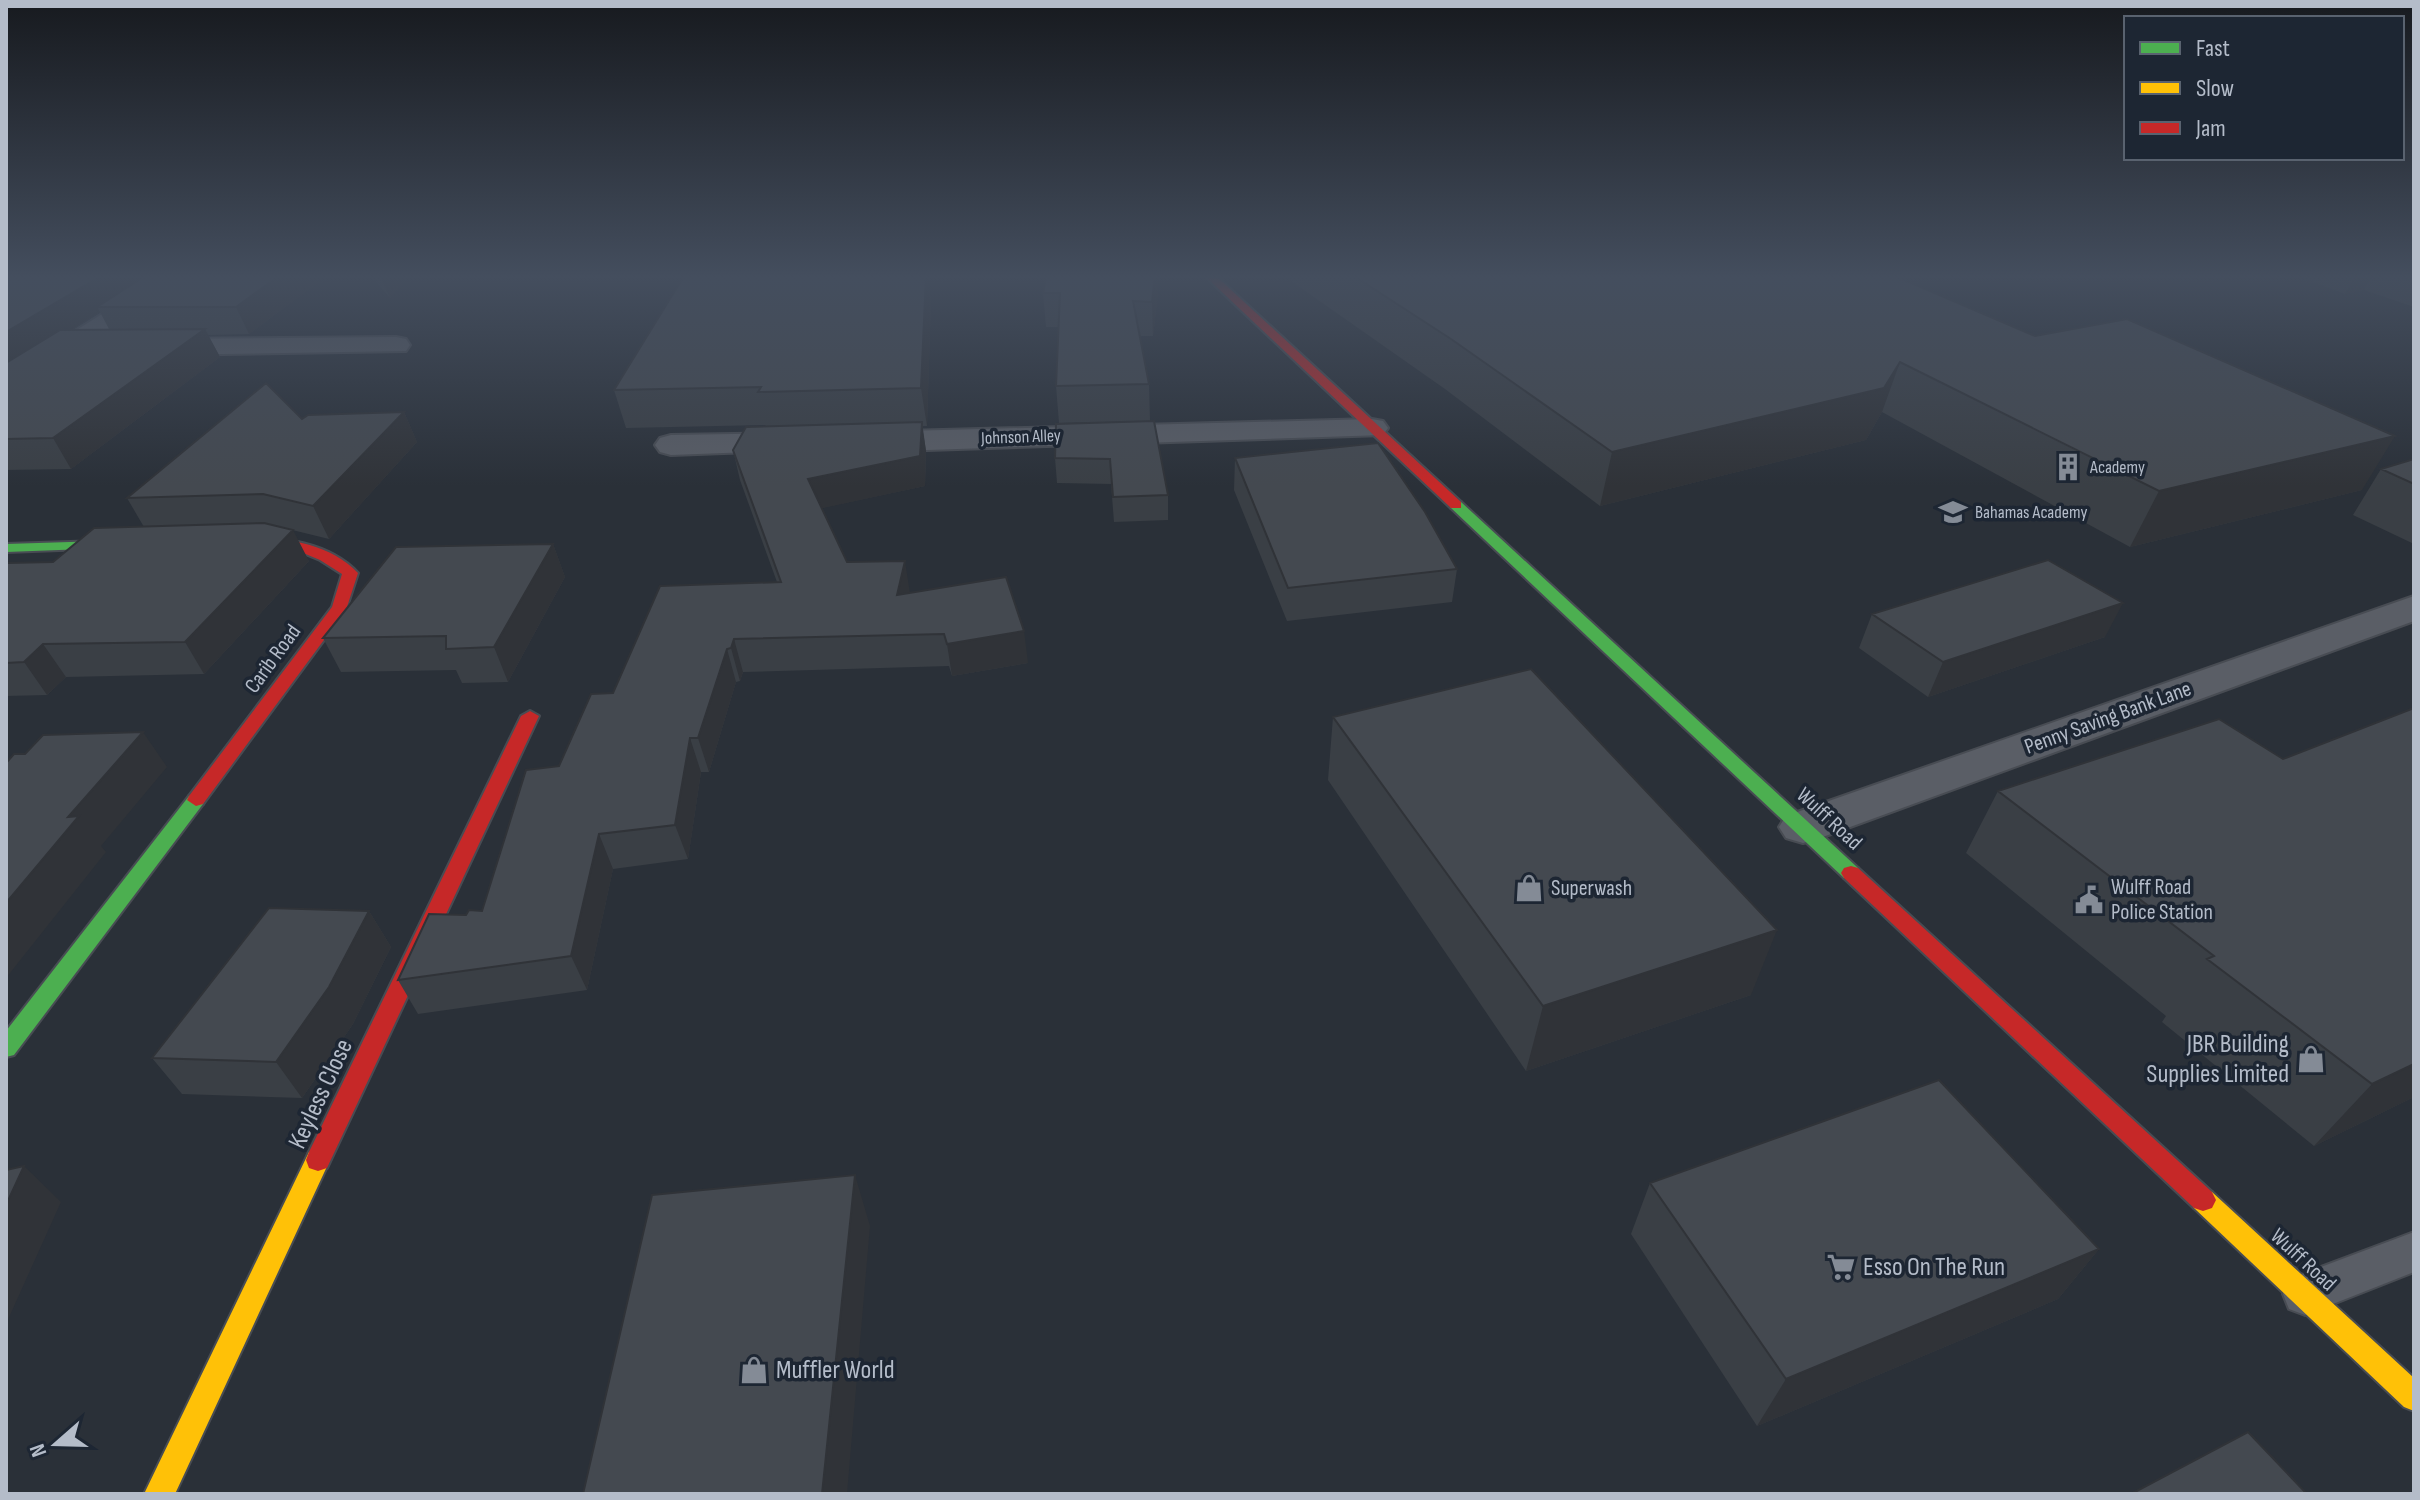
<svg xmlns="http://www.w3.org/2000/svg" width="2420" height="1500" viewBox="0 0 2420 1500" font-family="'Sofia Sans Condensed',sans-serif">
<rect width="100%" height="100%" fill="#2a3038"/>
<g fill="none" stroke-linecap="round" stroke-linejoin="round">
<defs>
<path id="lane" d="M 2414,1232 L 2414,1272 L 2305,1315 L 2289,1309 L 2283,1294 L 2289,1279 Z"/>
<path id="street" d="M 163,276 L 194,276 L 190,281 L 17,393 L 6,396 L 6,374 Z
M 396,337 L 406,339 L 410,345 L 406,351 L 156,355 L 146,353 L 142,347 L 146,341 L 156,339 Z
M 1372,419 L 1383,421 L 1388,428 L 1383,435 L 867,452 L 856,449 L 851,442 L 856,435 L 867,432 Z
M 794,433 L 805,436 L 810,443 L 805,450 L 671,455 L 660,452 L 655,445 L 660,438 L 671,435 Z
M 2414,596 L 2414,621 L 1820,838 L 1803,843 L 1786,838 L 1779,827 L 1786,816 Z"/>
<path id="fast" d="M 1456,501 L 1461,502 L 1858,868 L 1861,873 L 1858,878 L 1844,878 L 1451,508 L 1449,505 Z
M 134,540 L 139,541 L 139,547 L 6,552 L 6,544 Z
M 196,794 L 205,800 L 203,804 L 14,1055 L 6,1057 L 6,1031 L 189,796 Z"/>
<path id="slow" d="M 318,1149 L 327,1152 L 330,1160 L 175,1494 L 144,1494 L 309,1152 Z
M 2203,1189 L 2212,1192 L 2414,1378 L 2414,1411 L 2404,1407 L 2194,1208 L 2190,1200 L 2194,1192 Z"/>
<path id="jam" d="M 1205,276 L 1216,276 L 1461,502 L 1461,508 L 1451,508 Z
M 243,537 C 282,537 329,542 358,573 L 346,610 L 203,804 L 196,806 L 187,800 L 189,796 L 332,607 L 342,574 L 320,560 L 296,550 L 238,544 L 238,538 Z
M 530,711 L 539,716 L 327,1168 L 318,1171 L 309,1168 L 306,1160 L 309,1152 L 521,716 Z
M 1851,866 L 1858,868 L 2212,1192 L 2216,1200 L 2212,1208 L 2203,1211 L 2194,1208 L 1844,878 L 1841,873 L 1844,868 Z"/>
</defs>
<use href="#lane" stroke="#484c53" stroke-width="4"/>
<use href="#street" stroke="#484c53" stroke-width="4"/>
<use href="#fast" stroke="#484c53" stroke-width="4"/>
<use href="#slow" stroke="#484c53" stroke-width="4"/>
<use href="#jam" stroke="#484c53" stroke-width="4"/>
<use href="#lane" fill="#5a5e66" fill-rule="evenodd"/>
<use href="#street" fill="#5a5e66" fill-rule="evenodd"/>
<use href="#fast" fill="#4caf50" fill-rule="evenodd"/>
<use href="#slow" fill="#ffc107" fill-rule="evenodd"/>
<use href="#jam" fill="#c62828" fill-rule="evenodd"/>
</g>
<path fill="#3a3f45" fill-rule="evenodd" d="M 6,276 L 327,276 L 249,334 L 208,335 L 220,357 L 71,469 L 6,470 ZM 100,312 L 109,329 L 72,330 L 85,322 Z
M 371,276 L 409,276 L 390,298 Z
M 684,276 L 927,276 L 931,301 L 927,426 L 922,426 L 926,451 L 925,486 L 821,508 L 847,562 L 910,592 L 1028,663 L 952,676 L 949,666 L 743,672 L 740,681 L 736,682 L 709,772 L 701,772 L 688,859 L 613,869 L 587,990 L 418,1014 L 398,980 L 466,915 L 482,911 L 559,766 L 613,693 L 777,582 L 740,480 L 733,450 L 766,426 L 765,425 L 626,428 L 614,390 Z
M 1291,276 L 1895,276 L 2362,490 L 2130,547 L 1882,412 L 1866,440 L 1600,506 L 1445,389 L 1291,281 Z
M 2297,276 L 2414,276 L 2414,307 L 2364,290 L 2345,294 Z
M 1043,293 L 1158,293 L 1153,336 L 1140,336 L 1149,384 L 1150,421 L 1059,423 L 1056,386 L 1058,327 L 1046,327 Z
M 404,412 L 417,442 L 329,539 L 276,526 L 309,561 L 204,674 L 66,677 L 47,695 L 6,696 L 6,563 L 53,562 L 144,527 L 127,498 L 302,419 Z
M 1056,424 L 1168,495 L 1168,520 L 1114,522 L 1111,484 L 1057,483 L 1055,458 Z
M 1235,458 L 1457,569 L 1452,602 L 1287,621 L 1234,490 Z
M 2414,459 L 2414,544 L 2353,515 L 2381,469 Z
M 553,544 L 565,577 L 508,682 L 462,683 L 456,670 L 341,672 L 323,638 Z
M 1872,614 L 2105,637 L 1928,697 L 1859,648 Z
M 1333,717 L 1751,995 L 1526,1071 L 1328,780 Z
M 1998,791 L 2414,1097 L 2314,1146 L 2162,1022 L 2166,1016 L 1966,853 Z
M 369,911 L 391,947 L 353,1024 L 302,1098 L 182,1094 L 152,1058 Z
M 1650,1183 L 2099,1249 L 2058,1299 L 1757,1426 L 1631,1234 Z"/>
<path fill="#303338" d="M 101,276 L 158,276 L 97,307 L 100,312 L 6,370 L 6,332 Z
M 279,276 L 327,276 L 249,334 L 236,307 Z
M 380,276 L 409,276 L 390,298 Z
M 926,276 L 927,276 L 931,301 L 927,426 L 921,388 Z
M 1155,276 L 1158,276 L 1158,293 L 1153,336 L 1152,302 Z
M 2355,276 L 2371,276 L 2364,290 L 2345,294 Z
M 205,329 L 220,357 L 71,469 L 53,438 Z
M 1900,362 L 1882,412 L 1866,440 L 1600,506 L 1612,452 Z
M 404,412 L 417,442 L 329,539 L 313,506 Z
M 922,422 L 926,451 L 925,486 L 814,510 L 808,479 Z
M 2395,436 L 2362,490 L 2130,547 L 2159,491 Z
M 293,530 L 309,561 L 204,674 L 185,642 Z
M 553,544 L 565,577 L 508,682 L 494,647 Z
M 905,561 L 910,593 L 897,595 Z
M 2123,603 L 2105,637 L 1928,697 L 1943,662 Z
M 1024,631 L 1028,663 L 952,676 L 947,644 Z
M 734,639 L 743,672 L 740,681 L 731,648 Z
M 43,644 L 66,677 L 47,695 L 24,662 Z
M 727,649 L 736,682 L 709,772 L 698,738 Z
M 143,732 L 167,767 L 101,846 L 106,852 L 6,978 L 6,903 L 68,817 Z
M 690,738 L 701,772 L 688,859 L 675,825 Z
M 599,834 L 613,869 L 587,990 L 571,956 Z
M 369,911 L 391,947 L 353,1024 L 302,1098 L 276,1062 Z
M 1777,930 L 1751,995 L 1526,1071 L 1543,1006 Z
M 2414,1064 L 2414,1097 L 2314,1146 L 2372,1084 Z
M 24,1166 L 61,1202 L 6,1324 L 6,1205 Z
M 855,1175 L 870,1226 L 847,1494 L 822,1494 Z
M 2099,1249 L 2058,1299 L 1757,1426 L 1786,1379 Z"/>
<path fill="#444950" stroke="#303338" stroke-width="2" d="M 6,276 L 101,276 L 6,332 Z
M 145,276 L 279,276 L 236,307 L 97,307 Z
M 684,276 L 926,276 L 921,388 L 758,392 L 761,387 L 614,390 Z
M 1046,276 L 1155,276 L 1152,302 L 1133,301 L 1149,384 L 1056,386 L 1060,293 L 1043,293 Z
M 1354,276 L 1895,276 L 2035,336 L 2127,319 L 2395,436 L 2159,491 L 1900,362 L 1884,388 L 1612,452 L 1451,339 Z
M 205,329 L 53,438 L 6,439 L 6,363 L 60,330 Z
M 266,383 L 302,419 L 308,415 L 404,412 L 313,506 L 263,494 L 127,498 Z
M 1154,421 L 1168,495 L 1113,497 L 1110,459 L 1055,458 L 1056,424 Z
M 922,422 L 920,456 L 808,479 L 847,562 L 905,561 L 897,595 L 1006,577 L 1024,631 L 947,644 L 944,634 L 734,639 L 731,648 L 727,649 L 698,738 L 690,738 L 675,825 L 599,834 L 571,956 L 398,980 L 429,914 L 466,915 L 469,910 L 482,911 L 526,770 L 559,766 L 591,694 L 613,693 L 660,586 L 781,582 L 733,450 L 746,427 Z
M 1378,443 L 1425,512 L 1457,569 L 1288,588 L 1235,458 Z
M 2414,459 L 2414,484 L 2381,469 Z
M 264,523 L 293,530 L 185,642 L 43,644 L 24,662 L 6,663 L 6,563 L 53,562 L 94,528 Z
M 553,544 L 494,647 L 446,649 L 446,636 L 323,638 L 396,547 Z
M 2048,560 L 2123,603 L 1943,662 L 1872,614 Z
M 1531,669 L 1777,930 L 1543,1006 L 1333,717 Z
M 2414,708 L 2414,1064 L 2372,1084 L 2207,959 L 2214,956 L 1998,791 L 2219,719 L 2283,759 Z
M 143,732 L 68,817 L 79,816 L 6,903 L 6,763 L 14,754 L 25,754 L 43,735 Z
M 269,908 L 369,911 L 329,987 L 276,1062 L 152,1058 Z
M 1939,1080 L 2099,1249 L 1786,1379 L 1650,1183 Z
M 24,1166 L 6,1205 L 6,1170 Z
M 855,1175 L 822,1494 L 583,1494 L 652,1195 Z
M 2248,1432 L 2307,1494 L 2131,1494 Z"/>
<linearGradient id="sky" x2="0" y2="1"><stop stop-color="#171a1f"/><stop offset="0.57" stop-color="#444e5e"/><stop offset="1" stop-color="#444e5e" stop-opacity="0"/></linearGradient>
<rect width="2420" height="486" fill="url(#sky)"/>
<defs>
<symbol id="building-bare" viewBox="-9 -9 18 18"><path d="M-4-6H4V6H1V3H-1V6H-4ZM-2.5-4.3h1.7v1.8h-1.7ZM.8-4.3h1.7v1.8H.8ZM-2.5-1h1.7V.8h-1.7ZM.8-1h1.7V.8H.8Z" fill="#848b96" stroke="#1d2633" stroke-width="2.5" paint-order="stroke"/></symbol>
<symbol id="school-bare" viewBox="-9 -9 18 18"><path d="M0-5L7-2L0 1L-7-2ZM-4 1L0 2.5L4 1V4Q0 6-4 4Z" fill="#848b96" stroke="#1d2633" stroke-width="2.5" paint-order="stroke"/></symbol>
<symbol id="shop-bare" viewBox="-9 -9 18 18"><path d="M-5-2.5h2.3a2.7 3.5 0 0 1 5.4 0H5L5.5 6h-11ZM-1.5-2.5h3a1.5 2.3 0 0 0-3 0Z" fill="#848b96" stroke="#1d2633" stroke-width="2.5" paint-order="stroke"/></symbol>
<symbol id="civic-bare" viewBox="-9 -9 18 18"><path d="M-.6-6.5H3V-4.5H.6V-3L4-1V1h2V6H-6V1h2V-1L-.6-3ZM-1.2 2.5V6h2.4V2.5Z" fill="#848b96" stroke="#1d2633" stroke-width="2.5" paint-order="stroke"/></symbol>
<symbol id="supermarket-bare" viewBox="-9 -9 18 18"><path d="M-6-5.5h2.5l.6 2H6L4.5 2H-2.5L-4.4-4H-6ZM-1.5 3.2a1.3 1.3 0 1 0 .1 0ZM3 3.2a1.3 1.3 0 1 0 .1 0Z" fill="#848b96" stroke="#1d2633" stroke-width="2.5" paint-order="stroke"/></symbol>
</defs>
<g fill-rule="evenodd">
<use href="#building-bare" x="2048" y="447" width="40" height="40"/>
<use href="#school-bare" x="1933" y="492" width="40" height="40"/>
<use href="#shop-bare" x="1509" y="868" width="40" height="40"/>
<use href="#civic-bare" x="2069" y="880" width="40" height="40"/>
<use href="#shop-bare" x="2291" y="1039" width="40" height="40"/>
<use href="#supermarket-bare" x="1821" y="1247" width="40" height="40"/>
<use href="#shop-bare" x="734" y="1350" width="40" height="40"/>
</g>
<g text-anchor="middle" dominant-baseline="central" stroke-width="7" stroke-linejoin="round" paint-order="stroke">
<g font-size="18" fill="#b4bcc9" stroke="#1d2633">
<text transform="translate(1021 437) rotate(-2)">Johnson Alley</text>
</g>
<g font-size="18" fill="#b4bcc9" stroke="#1d2633" text-anchor="start">
<text x="2090" y="467">Academy</text>
<text x="1975" y="512">Bahamas Academy</text>
</g>
<g font-size="22" fill="#b4bcc9" stroke="#1d2633">
<text transform="translate(273 659) rotate(-54)">Carib Road</text>
<text transform="translate(2108 718) rotate(-20)">Penny Saving Bank Lane</text>
<text transform="translate(1829 819) rotate(43)">Wulff Road</text>
<text transform="translate(2303 1260) rotate(43)">Wulff Road</text>
</g>
<g font-size="22" fill="#b4bcc9" stroke="#1d2633" text-anchor="start">
<text x="2111" y="887">Wulff Road<tspan x="2111" dy="25">Police Station</tspan></text>
<text x="1551" y="888">Superwash</text>
</g>
<g font-size="26" fill="#b4bcc9" stroke="#1d2633" text-anchor="start">
<text x="2289" y="1044" text-anchor="end">JBR Building<tspan x="2289" dy="30">Supplies Limited</tspan></text>
<text x="1863" y="1267">Esso On The Run</text>
<text x="776" y="1370">Muffler World</text>
</g>
<g font-size="26" fill="#b4bcc9" stroke="#1d2633">
<text transform="translate(321 1094) rotate(-65)">Keyless Close</text>
</g>
</g>
<rect width="2420" height="1500" fill="none" stroke="#b4bcc9" stroke-width="16"/>
<rect x="2124" y="16" width="280" height="144" fill="#1d2633" stroke="#59626f" stroke-width="2"/>
<rect x="2140" y="42" width="40" height="12" fill="#4caf50" stroke="#59626f" stroke-width="2"/>
<text x="2196" y="56" font-size="24" fill="#b4bcc9">Fast</text>
<rect x="2140" y="82" width="40" height="12" fill="#ffc107" stroke="#59626f" stroke-width="2"/>
<text x="2196" y="96" font-size="24" fill="#b4bcc9">Slow</text>
<rect x="2140" y="122" width="40" height="12" fill="#c62828" stroke="#59626f" stroke-width="2"/>
<text x="2196" y="136" font-size="24" fill="#b4bcc9">Jam</text>
<g transform="translate(56 1444) rotate(250)" stroke="#1d2633" stroke-width="6" paint-order="stroke">
<path d="M0-6L14 30L0 20L-14 30Z" fill="#b4bcc9"/>
<text y="-12" font-size="22" font-weight="bold" text-anchor="middle" fill="#b4bcc9">N</text>
</g>
</svg>
